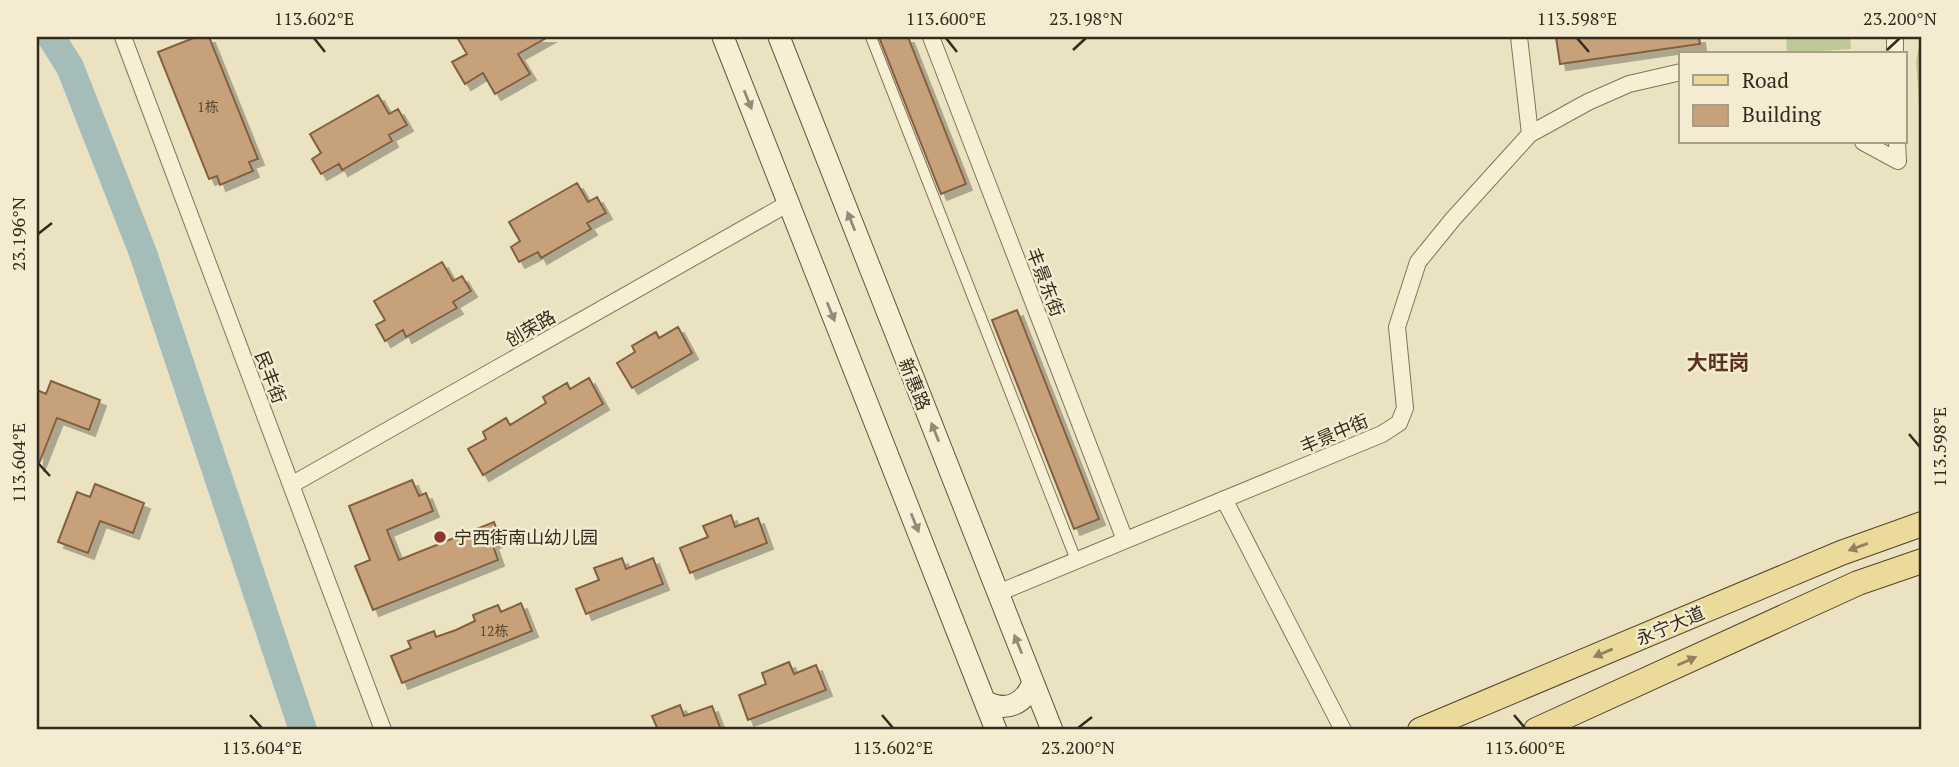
<svg xmlns="http://www.w3.org/2000/svg" width="1959" height="767" viewBox="0 0 1959 767" font-family="'PT Serif','Noto Sans SC',serif">
<defs>
<filter id="shadow"><feDropShadow dx="6" dy="6" stdDeviation="0" flood-color="#0004"/></filter>
</defs>
<rect width="100%" height="100%" fill="#ebe2c1"/>
<path fill="#bdc896" d="M 1786,37 L 1850,37 L 1851,49 L 1787,53 Z
M 1921,37 L 1922,37 L 1922,148 L 1916,61 Z"/>
<g fill="none" stroke-linecap="round" stroke-linejoin="round">
<path stroke="#a4bdb8" stroke-width="28" d="M 51,37 L 70,67 L 143,253 L 303,730"/>
</g>
<path fill="#c7a17a" stroke="#816042" stroke-width="2" filter="url(#shadow)" d="M 196,37 L 209,37 L 258,159 L 249,162 L 253,171 L 220,185 L 217,176 L 209,179 L 158,52 Z
M 457,37 L 548,37 L 518,54 L 530,74 L 495,94 L 483,73 L 465,84 L 452,62 L 467,54 Z
M 879,37 L 908,37 L 966,184 L 941,194 Z
M 1556,37 L 1699,37 L 1700,44 L 1560,64 Z
M 378,95 L 389,114 L 398,109 L 407,125 L 389,135 L 392,141 L 368,155 L 342,170 L 339,164 L 321,174 L 312,159 L 321,153 L 310,134 Z
M 577,183 L 588,202 L 597,197 L 606,213 L 587,223 L 591,229 L 541,258 L 538,252 L 519,262 L 511,247 L 520,241 L 509,222 Z
M 442,262 L 453,281 L 462,276 L 471,291 L 453,302 L 457,308 L 432,322 L 406,337 L 403,330 L 385,341 L 376,325 L 385,320 L 374,301 Z
M 1017,310 L 1099,519 L 1074,529 L 992,320 Z
M 678,327 L 692,353 L 632,388 L 617,363 L 635,352 L 632,346 L 656,332 L 659,338 Z
M 589,378 L 603,404 L 483,475 L 468,449 L 486,439 L 483,432 L 506,418 L 510,425 L 546,403 L 543,397 L 567,383 L 570,389 Z
M 51,381 L 100,400 L 89,430 L 57,418 L 38,466 L 37,390 L 46,394 Z
M 412,480 L 419,496 L 426,493 L 433,511 L 387,530 L 399,560 L 494,522 L 500,539 L 492,543 L 498,560 L 373,610 L 355,566 L 370,560 L 349,506 Z
M 95,484 L 144,503 L 133,533 L 100,521 L 88,553 L 58,542 L 77,492 L 90,497 Z
M 731,515 L 735,527 L 758,518 L 767,543 L 690,573 L 680,548 L 708,537 L 703,526 Z
M 622,558 L 626,569 L 653,558 L 663,584 L 586,614 L 576,589 L 599,580 L 594,568 Z
M 521,603 L 532,631 L 402,683 L 391,656 L 411,648 L 408,641 L 434,631 L 436,637 L 456,630 L 475,621 L 473,615 L 498,605 L 501,612 Z
M 789,662 L 794,674 L 816,665 L 826,690 L 748,720 L 739,695 L 766,684 L 762,673 Z
M 680,705 L 684,716 L 712,706 L 721,730 L 658,730 L 652,716 Z"/>
<g fill="none" stroke-linecap="round" stroke-linejoin="round">
<defs>
<path id="pedestrian" d="M 871,37 L 1076,560"/>
<path id="minor" d="M 123,37 L 383,730
M 931,37 L 1125,540
M 1519,37 L 1530,134
M 1895,37 L 1895,54
M 1863,142 L 1898,161 L 1897,142
M 291,485 L 789,203
M 1224,499 L 1343,730
M 998,593 L 1382,434 L 1399,423 L 1405,408 L 1397,327 L 1418,262 L 1453,219 L 1530,134 L 1588,102 L 1629,84 L 1681,72"/>
<path id="secondary" d="M 723,37 L 996,730
M 779,37 L 1052,730
M 985,701 C 1006,713 1025,704 1033,682"/>
<path id="primary" d="M 1420,730 L 1841,553 L 1922,524
M 1536,730 L 1858,583 L 1922,561"/>
</defs>
<use href="#pedestrian" stroke="#83745a" stroke-width="12"/>
<use href="#minor" stroke="#83745a" stroke-width="18"/>
<use href="#secondary" stroke="#65553d" stroke-width="23"/>
<use href="#primary" stroke="#51422e" stroke-width="26"/>
<use href="#pedestrian" stroke="#f6efd4" stroke-width="10"/>
<use href="#minor" stroke="#f6efd4" stroke-width="16"/>
<use href="#secondary" stroke="#f6efd4" stroke-width="21"/>
<use href="#primary" stroke="#ecda9b" stroke-width="24"/>
</g>
<defs><path id="oneway-solid" d="M-6-.8H1V-3.2L6.5 0L1 3.2V.8H-6Z" transform="scale(1.75)"/></defs>
<g fill="#958c78">
<use href="#oneway-solid" transform="translate(748 100) rotate(68)"/>
<use href="#oneway-solid" transform="translate(851 221) rotate(-112)"/>
<use href="#oneway-solid" transform="translate(831 312) rotate(68)"/>
<use href="#oneway-solid" transform="translate(935 432) rotate(-112)"/>
<use href="#oneway-solid" transform="translate(915 523) rotate(68)"/>
<use href="#oneway-solid" transform="translate(1018 644) rotate(-112)"/>
</g>
<g fill="#90825c">
<use href="#oneway-solid" transform="translate(1858 547) rotate(160)"/>
<use href="#oneway-solid" transform="translate(1603 653) rotate(157)"/>
<use href="#oneway-solid" transform="translate(1687 661) rotate(-24)"/>
</g>
<path fill="none" stroke="#342a1d" stroke-width="2.5" d="M 314,38 L 325,52M 946,38 L 957,52M 1577,38 L 1589,52M 1073,50 L 1086,38M 1887,50 L 1900,38M 38,234 L 52,223M 1909,434 L 1920,447M 38,463 L 50,476M 250,715 L 262,728M 882,715 L 893,728M 1514,715 L 1525,728M 1078,728 L 1092,717"/>
<circle fill="#8e362e" stroke="#f3ecd0" stroke-width="2.5" cx="440" cy="537" r="7"/>
<g text-anchor="middle" dominant-baseline="central" stroke-width="5" stroke-linejoin="round" paint-order="stroke">
<g font-size="14" fill="#594834">
<text x="208" y="106">1栋</text>
<text x="494" y="630">12栋</text>
</g>
<g font-size="18" fill="#342a1d" stroke="#f3ecd0">
<text transform="translate(1046 282) rotate(69)">丰景东街</text>
<text transform="translate(530 328) rotate(-30)">创荣路</text>
<text transform="translate(271 377) rotate(69)">民丰街</text>
<text transform="translate(915 384) rotate(68)">新惠路</text>
<text transform="translate(1334 433) rotate(-23)">丰景中街</text>
<text transform="translate(1670 625) rotate(-23)">永宁大道</text>
</g>
<g font-size="18" fill="#342a1d" stroke="#f3ecd0" text-anchor="start">
<text x="454" y="537">宁西街南山幼儿园</text>
</g>
<g font-size="21" font-weight="bold" fill="#5e3220" stroke="#f3ecd0">
<text x="1718" y="362">大旺岗</text>
</g>
</g>
<rect width="1959" height="767" fill="none" stroke="#f3ecd0" stroke-width="77"/>
<rect x="1679" y="52" width="228" height="91" fill="#f3ecd0" stroke="#a79e88" stroke-width="2"/>
<rect x="1693" y="75" width="35" height="10" fill="#ecda9b" stroke="#a79e88" stroke-width="2"/>
<text x="1742" y="88" font-size="21" fill="#342a1d">Road</text>
<rect x="1693" y="105" width="35" height="21" fill="#c7a17a" stroke="#a79e88" stroke-width="2"/>
<text x="1742" y="122" font-size="21" fill="#342a1d">Building</text>
<rect x="38" y="38" width="1882" height="690" fill="none" stroke="#342a1d" stroke-width="2.5"/>
<g font-size="18" text-anchor="middle" fill="#342a1d">
<text x="314" y="25">113.602°E</text>
<text x="946" y="25">113.600°E</text>
<text x="1086" y="25">23.198°N</text>
<text x="1577" y="25">113.598°E</text>
<text x="1900" y="25">23.200°N</text>
<text transform="translate(19 234) rotate(-90)" y="6">23.196°N</text>
<text transform="translate(1940 447) rotate(-90)" y="6">113.598°E</text>
<text transform="translate(19 463) rotate(-90)" y="6">113.604°E</text>
<text x="262" y="754">113.604°E</text>
<text x="893" y="754">113.602°E</text>
<text x="1078" y="754">23.200°N</text>
<text x="1525" y="754">113.600°E</text>
</g>
</svg>
